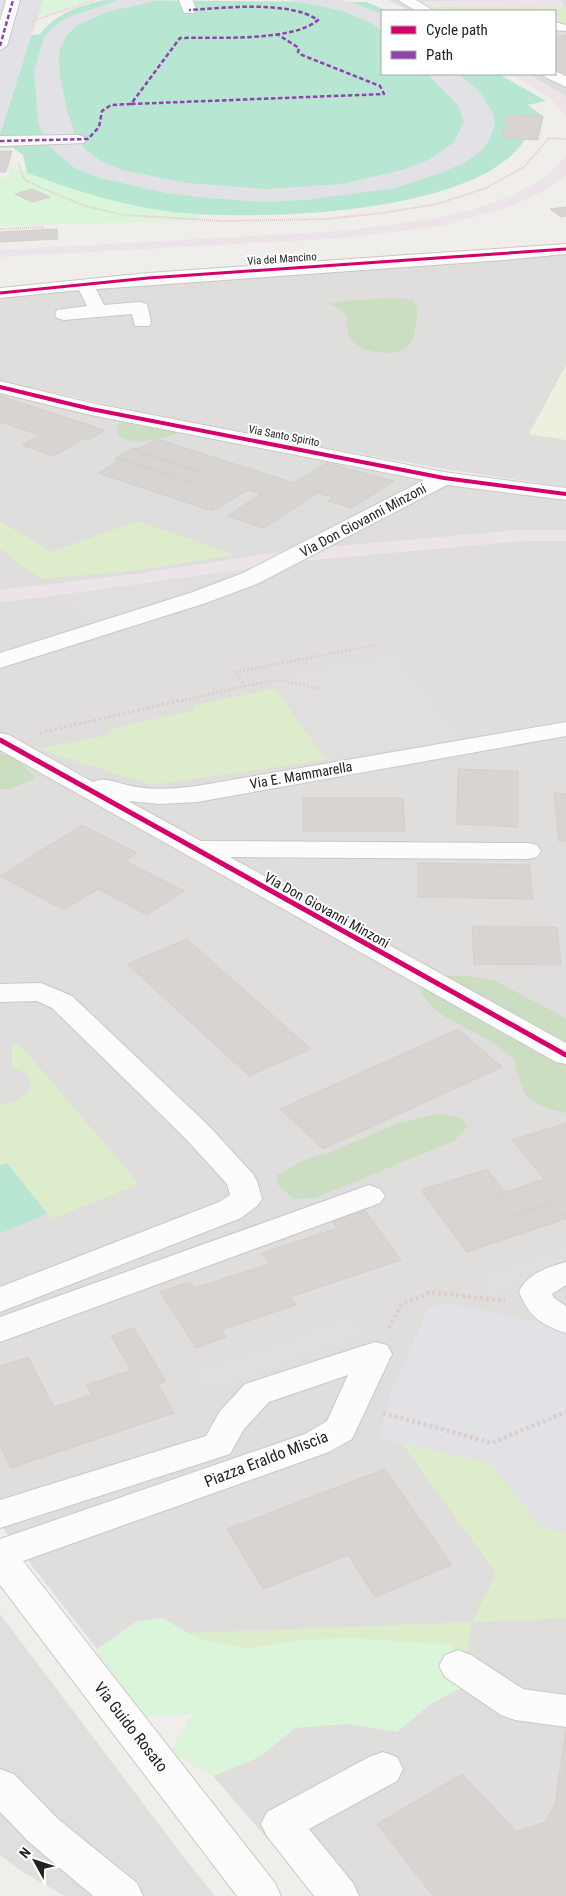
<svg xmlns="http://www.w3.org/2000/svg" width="566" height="1896" viewBox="0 0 566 1896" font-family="'Roboto Condensed',sans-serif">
<rect width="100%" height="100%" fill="#f0eeeb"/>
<path fill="#dfdedc" d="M 389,0 L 566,0 L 566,97 L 528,74 L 555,74 L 555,11 L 409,11 Z
M 566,251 L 566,487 L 450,470 L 205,426 L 0,381 L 0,298 L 86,287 Z
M 0,392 L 81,413 L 460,485 L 566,501 L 566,530 L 517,530 L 0,590 Z
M 521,541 L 566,541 L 566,1896 L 317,1896 L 213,1776 L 171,1752 L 193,1713 L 145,1717 L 113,1687 L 97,1649 L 0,1525 L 0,602 L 127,587 L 299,561 Z"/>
<path fill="#ede4e9" d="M 562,0 L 564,7 L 426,7 L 414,1 Z
M 510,74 L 528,74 L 564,95 L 566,97 L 566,117 L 549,97 Z
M 566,155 L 566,176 L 544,191 L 508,207 L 442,226 L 345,238 L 0,257 L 0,250 L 341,231 L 433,219 L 471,210 L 511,196 L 546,177 Z
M 517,530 L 566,530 L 566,541 L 521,541 L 299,561 L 127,587 L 0,602 L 0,590 L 122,576 L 294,550 Z"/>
<path fill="#dededc" d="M 124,421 L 417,477 L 395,495 L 297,546 L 140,570 L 41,579 L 0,549 L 0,483 L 53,463 Z"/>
<path fill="#efefdf" d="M 566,365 L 566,440 L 529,434 Z"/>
<path fill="#ddeccb" d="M 426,7 L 566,7 L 566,25 L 555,23 L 555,11 L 440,11 Z
M 0,521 L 52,552 L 137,521 L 236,555 L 140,570 L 41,579 L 0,549 Z
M 275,688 L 326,760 L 152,785 L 38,749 L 109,735 L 108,730 L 194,710 L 193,706 Z
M 12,1044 L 20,1045 L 139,1184 L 52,1219 L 7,1163 L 0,1165 L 0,1104 C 14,1104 26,1098 31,1085 L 26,1073 L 12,1067 Z
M 400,1441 L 489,1463 L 543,1528 L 566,1533 L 566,1618 L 472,1622 L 467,1654 L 300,1640 L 249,1648 L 201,1640 L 188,1633 L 472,1622 L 496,1573 Z"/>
<path fill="#cbdec1" d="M 399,298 L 414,301 C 418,310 418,314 416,324 C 412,350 403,355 376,352 C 368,351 358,348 352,341 C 346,335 347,323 346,315 L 339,308 L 328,304 L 352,300 Z
M 124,421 L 178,432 C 174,437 139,443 131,441 C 124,440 121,438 117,433 L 119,424 Z
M 0,753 L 18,760 L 36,778 L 10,789 L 0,789 Z
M 432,976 L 470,976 L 495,981 L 566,1018 L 566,1113 C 524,1103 524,1098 514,1059 C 505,1052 495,1044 485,1038 C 459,1023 426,1014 418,982 Z
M 436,1114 L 459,1117 L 468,1126 L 454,1141 L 315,1198 L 293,1199 L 278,1185 L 277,1175 L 306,1159 L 326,1154 L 396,1124 Z"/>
<path fill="#daf5da" d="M 43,0 L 90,0 L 36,17 Z
M 11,167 C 72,190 134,208 199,214 L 199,220 L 0,226 L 0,179 L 7,178 Z
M 162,1618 L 201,1640 L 249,1648 L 300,1640 L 352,1638 L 453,1645 L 472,1682 L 431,1704 L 397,1732 L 347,1724 L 295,1728 L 260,1757 L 213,1776 L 171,1752 L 193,1713 L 145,1717 L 113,1687 L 97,1649 L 137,1621 Z"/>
<path fill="#b7e6d2" d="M 104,0 L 366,2 L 388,11 L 382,11 L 382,74 L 499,74 L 546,101 L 528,105 L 543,116 L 538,140 L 525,139 C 478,216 254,221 173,212 C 123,206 74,190 27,173 L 23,155 L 13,148 L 0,148 L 0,134 L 31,35 L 40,34 C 58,12 77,7 104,0 Z
M 7,1163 L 47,1214 L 0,1233 L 0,1165 Z"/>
<path fill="#e0dfde" d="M 266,566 L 92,626 L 59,595 Z
M 393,654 L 461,738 L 326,760 L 269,679 Z
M 566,1247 L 566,1268 L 486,1296 L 487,1275 Z
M 350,1318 L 361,1335 L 207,1391 L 195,1373 Z
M 0,1614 L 182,1855 L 215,1896 L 65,1896 L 21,1871 L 0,1855 Z"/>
<path fill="#e2e1e5" d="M 0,0 L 43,0 L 0,134 Z
M 119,0 L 160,0 L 107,12 L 76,26 L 67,35 L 60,48 L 59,60 L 60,76 L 67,110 L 76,137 L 84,148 L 101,161 L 122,170 L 187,183 L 267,189 L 341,184 L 402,170 L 428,160 L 453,143 L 464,122 L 458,105 L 427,74 L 459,74 L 479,91 L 493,113 L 495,123 L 490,139 L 481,151 L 464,163 L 438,174 L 395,188 L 306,200 L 261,202 L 209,198 L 166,193 L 99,178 L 73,167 L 48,145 L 38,123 L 34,70 L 44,37 L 54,26 L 68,17 Z
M 290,0 L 340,0 L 351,2 L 382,14 L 382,32 L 373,24 L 343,11 Z
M 447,1303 L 566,1328 L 566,1533 L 543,1528 L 489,1463 L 378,1438 L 390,1394 L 428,1309 Z"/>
<path fill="#d7d4d2" stroke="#d3d0cc" d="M 566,35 L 566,78 L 555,72 L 555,62 L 559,61 L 555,59 L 555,37 Z
M 518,115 L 543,116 L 538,140 L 502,138 L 507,116 Z
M 0,151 L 12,151 L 6,172 L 0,172 Z
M 32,189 L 50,197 L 32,202 L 15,194 Z
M 566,207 L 566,216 L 561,217 L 550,209 Z
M 57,229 L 58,239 L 0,242 L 0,232 Z
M 0,396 L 105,430 L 89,440 L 84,438 L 54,456 L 22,445 L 40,435 L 0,422 Z
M 157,439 L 294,483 L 327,463 L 394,481 L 352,508 L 328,501 L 333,497 L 318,493 L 264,528 L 227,516 L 261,494 L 248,490 L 212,511 L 98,473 L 121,459 L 189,483 L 204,473 L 136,450 Z
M 134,448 L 138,449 L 136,450 L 204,473 L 189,483 L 121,459 L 114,459 Z
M 458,769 L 518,771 L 518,827 L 457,824 Z
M 554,793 L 566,794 L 566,841 L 559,841 Z
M 303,798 L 403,798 L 405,831 L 303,831 Z
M 82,825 L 137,853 L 125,861 L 184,891 L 147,915 L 98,889 L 64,910 L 0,876 Z
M 418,863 L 529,865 L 533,899 L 418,897 Z
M 472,926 L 557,927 L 561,965 L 474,964 Z
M 187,939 L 311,1049 L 249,1076 L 127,964 Z
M 458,1029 L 502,1067 L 323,1149 L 280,1109 Z
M 566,1123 L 566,1218 L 554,1203 L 511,1217 L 494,1196 L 544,1179 L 512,1140 Z
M 487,1169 L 505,1192 L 494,1196 L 511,1217 L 554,1203 L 566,1219 L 467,1252 L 421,1190 Z
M 364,1209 L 401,1260 L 291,1297 L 296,1305 L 221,1330 L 226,1337 L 196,1348 L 160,1292 L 190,1282 L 195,1288 L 269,1264 L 262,1253 L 337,1228 L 331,1220 Z
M 134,1328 L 166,1381 L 158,1384 L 174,1413 L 11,1468 L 0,1445 L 0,1366 L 28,1357 L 54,1407 L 92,1395 L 86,1385 L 131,1370 L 111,1336 Z
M 385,1469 L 452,1565 L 375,1597 L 348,1555 L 263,1589 L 227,1529 Z
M 566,1729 L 566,1896 L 433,1896 L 377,1824 L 462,1774 L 517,1832 L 545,1822 L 555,1805 Z"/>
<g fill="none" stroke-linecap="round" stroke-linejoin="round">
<defs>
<path id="minor" d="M 6,0 L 20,0 L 7,46 L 0,50 L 0,21 Z
M 179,0 L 193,0 L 196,10 L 194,13 L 184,13 Z
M 398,0 L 416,0 L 434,11 L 416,11 Z
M 555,22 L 566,25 L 566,31 L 555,30 Z
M 555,71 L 566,76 L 566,87 L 545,77 L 542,74 L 555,74 Z
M 78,135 L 84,137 L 86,140 L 84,143 L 0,146 L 0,136 Z
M 566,244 L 566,254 L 504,260 L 96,289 L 104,305 L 140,302 L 147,304 L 151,322 L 149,326 L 135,326 L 132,314 L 64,320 L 57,318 L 55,314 L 57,310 L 87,306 L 79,290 L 0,298 L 0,288 L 148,273 Z
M 0,381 L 91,403 L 444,472 L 566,488 L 566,500 L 447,485 L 259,583 L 206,603 L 0,668 L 0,653 L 190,593 L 243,573 L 424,480 L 91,415 L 0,393 Z
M 566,722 L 566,736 L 197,802 L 160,804 L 128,801 L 201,841 L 528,843 L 537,845 L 541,851 L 537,857 L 528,859 L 230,857 L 566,1043 L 566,1064 L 556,1062 L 0,750 L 0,733 L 9,735 L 93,782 C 104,777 113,781 123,784 C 147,791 173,789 197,786 Z
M 41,983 L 72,996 L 208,1125 L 253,1174 L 257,1181 L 262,1199 L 257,1206 L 241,1218 L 0,1312 L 0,1287 L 219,1202 L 230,1195 L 227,1184 L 186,1139 L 52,1008 L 37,1001 L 0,1002 L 0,984 Z
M 369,1185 L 380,1189 L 385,1196 L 380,1203 L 0,1342 L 0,1317 Z
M 566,1262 L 566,1285 L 552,1294 L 554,1298 L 566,1306 L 566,1333 C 541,1325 528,1316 519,1291 C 530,1272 546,1268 566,1262 Z
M 375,1342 L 387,1345 L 392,1354 L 352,1439 L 329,1452 L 23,1561 L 275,1883 L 281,1896 L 237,1896 L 0,1585 L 0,1539 L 305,1434 L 327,1421 L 348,1375 L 269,1402 L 244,1429 L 230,1454 L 0,1528 L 0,1500 L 206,1436 L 220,1411 L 245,1384 Z
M 458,1650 L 471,1655 L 523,1689 L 566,1695 L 566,1727 L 515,1720 L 501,1715 L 445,1677 L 439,1666 L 445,1655 Z
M 383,1752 L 397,1757 L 403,1769 L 397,1781 L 309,1829 L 353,1883 L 359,1896 L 314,1896 L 267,1836 L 261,1824 L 267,1812 L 369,1757 Z
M 0,1769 L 14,1774 L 58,1819 L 137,1883 L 143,1896 L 93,1896 L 30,1843 L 0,1812 Z"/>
</defs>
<use href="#minor" stroke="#c9c8c7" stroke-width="2"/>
<path stroke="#dccecd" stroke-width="2" stroke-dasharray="1 1" stroke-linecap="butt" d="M 32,21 L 95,0
M 18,163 L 25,180 L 37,186 L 85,206 L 124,215 L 223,221 L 326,219 L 382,213 L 437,204 L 486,188 L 524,167 L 549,138 L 566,139
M 0,229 L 43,227 L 43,230"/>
<path stroke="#dccecd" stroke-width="2.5" stroke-dasharray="2 2" stroke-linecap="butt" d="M 244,686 L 278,680 L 322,689
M 181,701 L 244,686 L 236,672 L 375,645"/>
<path stroke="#dccecd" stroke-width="3" stroke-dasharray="2.5 2.5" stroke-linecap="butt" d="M 40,733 L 186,699"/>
<path stroke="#dccecd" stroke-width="4.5" stroke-dasharray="3 3" stroke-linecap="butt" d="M 389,1328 L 402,1304 L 431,1292 L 505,1301
M 383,1413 L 492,1443 L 566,1412"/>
<use href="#minor" fill="#fdfcfc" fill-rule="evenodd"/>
<path stroke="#8e44ad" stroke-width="2.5" stroke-dasharray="4.5 2.5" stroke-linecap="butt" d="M 0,46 L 13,0
M 131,104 L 384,94 L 380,86 L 302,55 L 298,52 L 299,48 L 277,34
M 0,141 L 88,139 L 99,127 L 102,111 L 111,105 L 131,104 L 180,38 C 214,37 293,42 318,20 C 288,0 225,8 189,10"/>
<defs>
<path id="cycleway-far2" d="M 0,293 L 148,278 L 566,249"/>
<path id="cycleway-far1" d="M 0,387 L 91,409 L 444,478 L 566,494"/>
<path id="cycleway" d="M 0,740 L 566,1055"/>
</defs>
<use href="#cycleway-far2" stroke="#fff" stroke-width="5"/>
<use href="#cycleway-far1" stroke="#fff" stroke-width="6"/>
<use href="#cycleway" stroke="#fff" stroke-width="8"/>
<use href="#cycleway-far2" stroke="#d6006c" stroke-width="3"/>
<use href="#cycleway-far1" stroke="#d6006c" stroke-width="4"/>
<use href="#cycleway" stroke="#d6006c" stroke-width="5"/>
</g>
<g text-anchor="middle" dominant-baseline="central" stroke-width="4" stroke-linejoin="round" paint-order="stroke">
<g font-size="11" fill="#222" stroke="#fff">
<text transform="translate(282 259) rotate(-4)">Via del Mancino</text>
<text transform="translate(284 436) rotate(11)">Via Santo Spirito</text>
</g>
<g font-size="14" fill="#222" stroke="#fff">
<text transform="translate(363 520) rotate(-28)">Via Don Giovanni Minzoni</text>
<text transform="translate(301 775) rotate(-10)">Via E. Mammarella</text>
<text transform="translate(327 910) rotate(29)">Via Don Giovanni Minzoni</text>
</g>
<g font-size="16" fill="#222" stroke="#fff">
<text transform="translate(266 1459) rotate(-21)">Piazza Eraldo Miscia</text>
<text transform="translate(131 1727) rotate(52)">Via Guido Rosato</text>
</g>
</g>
<rect x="381" y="10" width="175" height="65" fill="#ffffff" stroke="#a7a7a7"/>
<rect x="391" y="26" width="25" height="8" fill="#d6006c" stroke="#a7a7a7"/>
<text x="426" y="35" font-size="15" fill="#222222">Cycle path</text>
<rect x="391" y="51" width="25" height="8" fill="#8e44ad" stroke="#a7a7a7"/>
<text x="426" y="60" font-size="15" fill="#222222">Path</text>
<g transform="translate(35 1861) rotate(310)" stroke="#ffffff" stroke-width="4" paint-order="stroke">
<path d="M0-4L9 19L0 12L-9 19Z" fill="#222222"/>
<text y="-8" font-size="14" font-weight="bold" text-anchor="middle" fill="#222222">N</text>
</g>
</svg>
